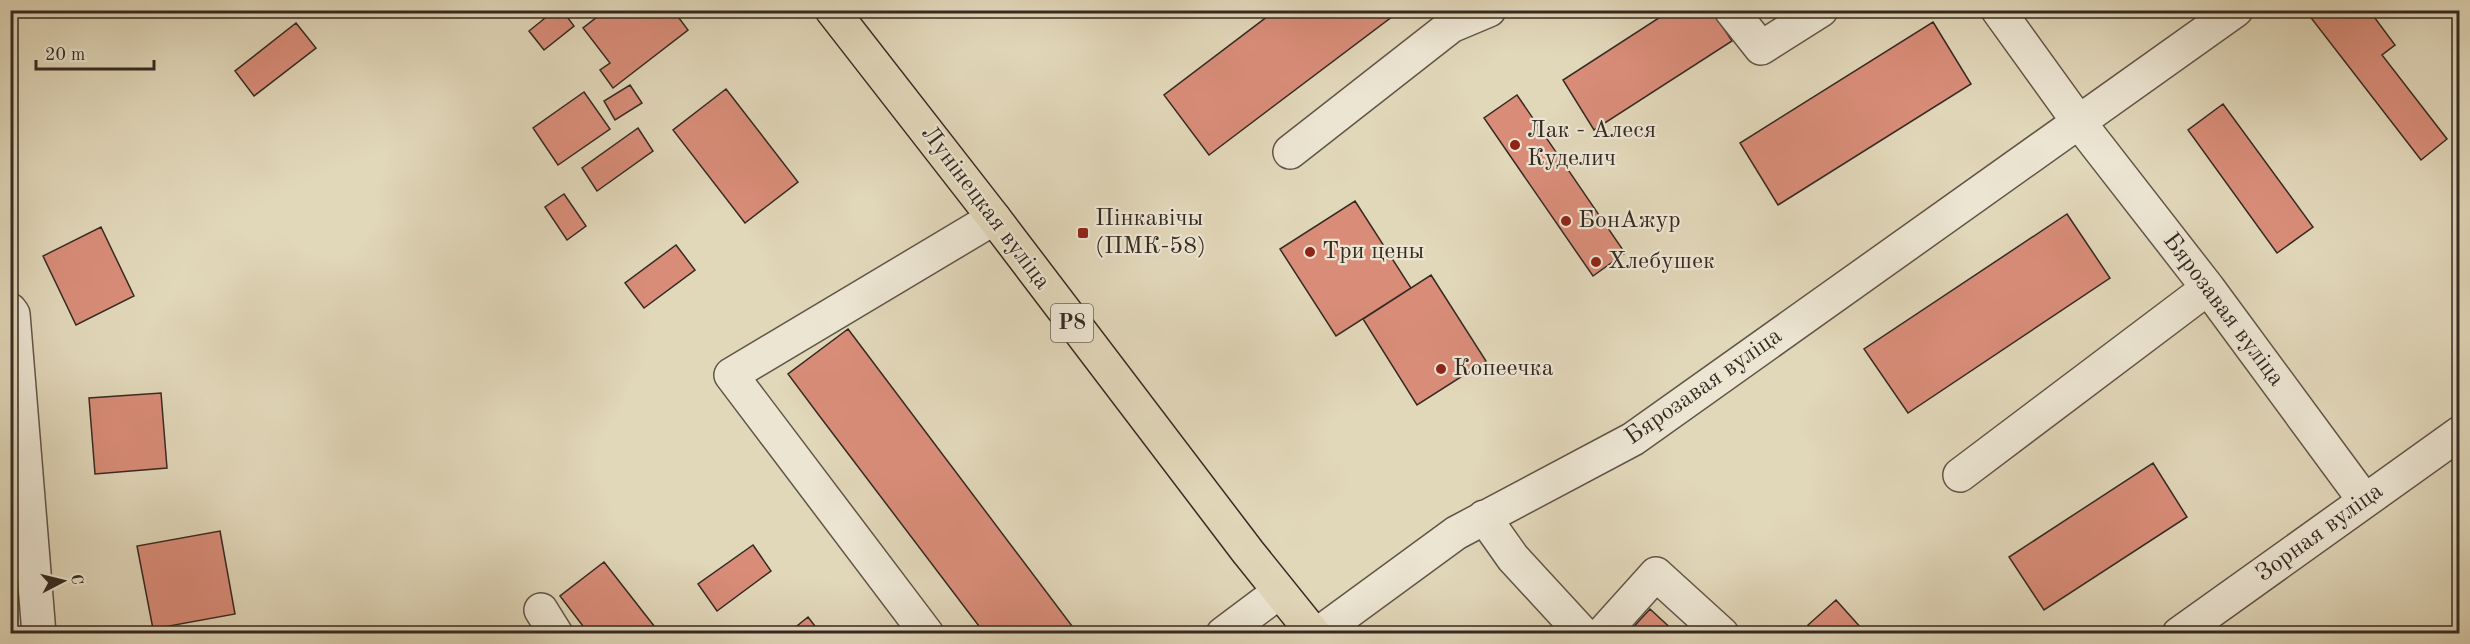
<svg xmlns="http://www.w3.org/2000/svg" width="2470" height="644" viewBox="0 0 2470 644" font-family="'Old Standard TT',serif">
<rect width="100%" height="100%" fill="#e1d7b9"/>
<filter id="stains"><feTurbulence type="fractalNoise" baseFrequency=".00333" numOctaves="4"/><feColorMatrix values="0 0 0 0 .2 0 0 0 0 .09 0 0 0 0 .02 0 0 0 .5 -.17"/></filter>
<radialGradient id="worn" r=".72"><stop offset=".6" stop-color="#630" stop-opacity="0"/><stop offset="1" stop-color="#630" stop-opacity=".3"/></radialGradient>
<path fill="#d98d79" stroke="#362a23" stroke-width="1.5" d="M 555,10 L 562,10 L 574,26 L 544,50 L 529,31 Z
M 673,10 L 688,30 L 613,88 L 600,70 L 610,63 L 583,28 L 606,10 Z
M 1276,10 L 1389,10 L 1393,16 L 1209,155 L 1164,95 Z
M 1671,10 L 1712,10 L 1732,41 L 1594,130 L 1563,80 Z
M 2305,10 L 2369,10 L 2395,45 L 2382,55 L 2447,139 L 2421,160 Z
M 1933,22 L 1971,84 L 1778,205 L 1740,143 Z
M 296,23 L 316,48 L 254,96 L 235,71 Z
M 630,85 L 642,103 L 615,120 L 604,101 Z
M 726,89 L 798,182 L 745,223 L 673,130 Z
M 584,92 L 610,129 L 558,165 L 533,128 Z
M 1517,95 L 1625,253 L 1593,276 L 1484,118 Z
M 2223,104 L 2313,227 L 2277,253 L 2188,130 Z
M 638,128 L 653,151 L 597,191 L 582,168 Z
M 564,194 L 586,226 L 567,240 L 545,207 Z
M 1355,201 L 1411,288 L 1336,336 L 1280,249 Z
M 2067,214 L 2110,278 L 1908,413 L 1864,349 Z
M 101,227 L 134,296 L 76,325 L 43,256 Z
M 676,245 L 695,270 L 644,308 L 625,283 Z
M 1431,275 L 1486,361 L 1417,405 L 1363,319 Z
M 848,329 L 1078,634 L 985,634 L 818,414 L 788,374 Z
M 161,393 L 167,468 L 95,474 L 89,398 Z
M 2153,463 L 2187,517 L 2044,610 L 2009,557 Z
M 220,531 L 235,614 L 153,629 L 137,546 Z
M 753,545 L 771,571 L 717,611 L 698,584 Z
M 604,562 L 658,631 L 655,634 L 589,634 L 560,596 Z
M 1836,600 L 1862,629 L 1857,634 L 1816,634 L 1808,625 Z
M 1650,609 L 1677,634 L 1627,634 Z
M 808,617 L 821,634 L 787,634 Z"/>
<g fill="none" stroke-linecap="round" stroke-linejoin="round">
<defs>
<path id="minor" d="M 1731,10 L 1761,48 L 1821,10
M 1998,10 L 2078,121 L 2208,288 L 2365,501
M 1290,152 L 1451,26 L 1489,10
M 10,310 L 13,314 L 39,634
M 1960,475 L 2208,288
M 1484,517 L 1513,558 L 1583,634
M 541,610 L 556,634
M 927,634 L 731,375 L 994,218
M 1223,634 L 1279,592
M 1318,634 L 1456,533 L 1633,439 L 2236,10
M 1602,634 L 1656,574 L 1722,634
M 2179,634 L 2460,433"/>
<path id="major" d="M 832,10 L 994,218 L 1248,552 L 1314,634"/>
</defs>
<use href="#minor" stroke="#615548" stroke-width="36"/>
<use href="#major" stroke="#362a23" stroke-width="36"/>
<use href="#minor" stroke="#ece5d2" stroke-width="33"/>
<use href="#major" stroke="#e1d7b9" stroke-width="33"/>
</g>
<g fill="#8f2418" stroke="#ece5d2" stroke-width="2">
<circle cx="1515" cy="145" r="6"/>
<circle cx="1566" cy="221" r="6"/>
<rect x="1077" y="227" width="12" height="12" rx="3"/>
<circle cx="1310" cy="252" r="6"/>
<circle cx="1596" cy="262" r="6"/>
<circle cx="1441" cy="369" r="6"/>
</g>
<g text-anchor="middle" dominant-baseline="central" stroke-width="4.5" stroke-linejoin="round" paint-order="stroke">
<rect fill="#ece5d2" stroke="#6d6258" stroke-width="1.5" x="1051" y="304" width="42" height="38" rx="4.5"/>
<g font-size="22" font-weight="bold" fill="#362a23">
<text x="1072" y="323">Р8</text>
</g>
<g font-size="24" fill="#362a23" stroke="#ece5d2" text-anchor="start">
<text x="1527" y="131">Лак - Алеся<tspan x="1527" dy="28">Куделич</tspan></text>
<text x="1095" y="219">Пінкавічы<tspan x="1095" dy="28">(ПМК-58)</tspan></text>
<text x="1578" y="221">БонАжур</text>
<text x="1322" y="252">Три цены</text>
<text x="1608" y="262">Хлебушек</text>
<text x="1453" y="369">Копеечка</text>
</g>
<g font-size="24" fill="#362a23" stroke="#ece5d2">
<text transform="translate(985 208) rotate(53)">Лунінецкая вуліца</text>
<text transform="translate(2223 310) rotate(53)">Бярозавая вуліца</text>
<text transform="translate(1704 387) rotate(-35)">Бярозавая вуліца</text>
<text transform="translate(2320 533) rotate(-36)">Зорная вуліца</text>
</g>
</g>
<rect width="2470" height="644" fill="none" stroke="#e1d7b9" stroke-width="36"/>
<rect x="12" y="12" width="2446" height="620" fill="none" stroke="#362a23" stroke-width="3"/>
<rect x="18" y="18" width="2434" height="608" fill="none" stroke="#362a23" stroke-width="1.5"/>
<g transform="translate(63 581) rotate(83)" stroke="#ece5d2" stroke-width="4.5" paint-order="stroke">
<path d="M0-4.5L10 22L0 15L-10 22Z" fill="#362a23"/>
<text y="-9" font-size="16" font-weight="bold" text-anchor="middle" fill="#362a23">С</text>
</g>
<path d="M36 60v9h118v-9" fill="none" stroke="#362a23" stroke-width="3"/>
<text x="45" y="60" font-size="18" fill="#362a23" stroke="#ece5d2" stroke-width="4.5" paint-order="stroke">20 m</text>
<rect width="100%" height="100%" filter="url(#stains)"/>
<rect width="100%" height="100%" fill="url(#worn)"/>
</svg>
